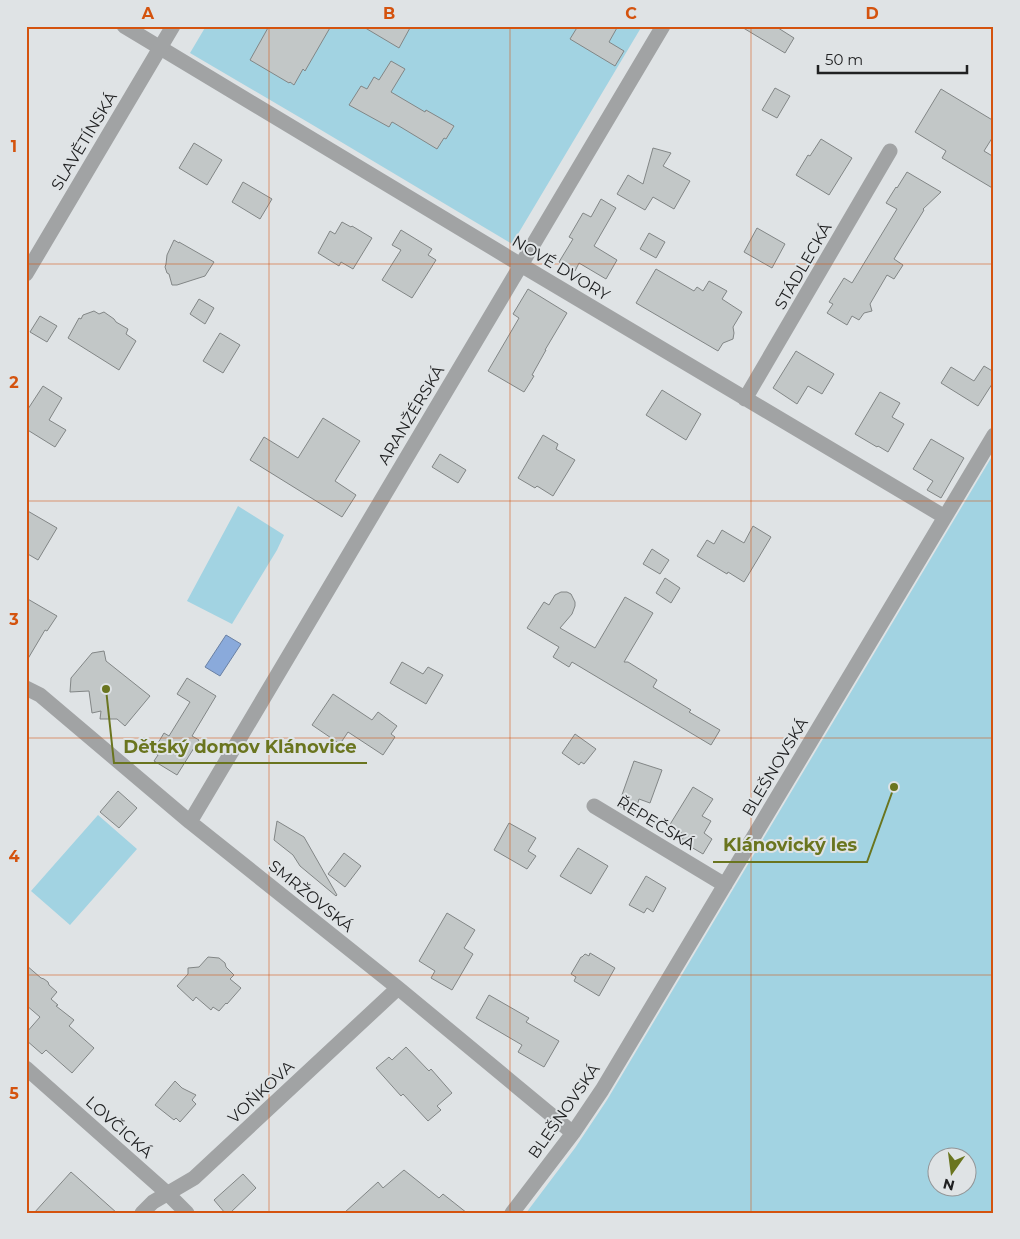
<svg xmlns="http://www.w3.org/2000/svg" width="1020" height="1239" viewBox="0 0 1020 1239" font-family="Montserrat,sans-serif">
<rect width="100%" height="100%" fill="#dfe3e5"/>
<path fill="#a2d3e2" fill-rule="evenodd" d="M 206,26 L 642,26 L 512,244 L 311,124 L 190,53 Z
M 994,453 L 994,1213 L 526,1213 L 575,1148 L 607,1100 ZM 938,1156 L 968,1156 L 968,1186 L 938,1186 Z
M 238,506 L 284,535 L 277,550 L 232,624 L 187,601 Z
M 98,815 L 137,849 L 70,925 L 31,891 Z"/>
<path fill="#8aaadb" stroke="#6a81a4" d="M 226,635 L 241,644 L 220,676 L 205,667 Z"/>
<path fill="#c2c7c7" stroke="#828686" d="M 269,26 L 331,26 L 305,71 L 303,69 L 294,85 L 290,82 L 289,83 L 250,60 Z
M 362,26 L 411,26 L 399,48 Z
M 578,26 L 618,26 L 609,42 L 624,51 L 615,66 L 570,39 Z
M 740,26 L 775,26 L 794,38 L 785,53 Z
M 391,61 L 405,69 L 391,92 L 425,112 L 426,110 L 454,126 L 446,139 L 444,138 L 437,149 L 394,123 L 392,122 L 389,127 L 349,105 L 361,86 L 367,89 L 374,77 L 379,80 Z
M 775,88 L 790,96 L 777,118 L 762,110 Z
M 941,89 L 994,121 L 994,135 L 984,151 L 994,157 L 994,189 L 942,158 L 946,151 L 915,132 Z
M 821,139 L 852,158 L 829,195 L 796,175 L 808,155 L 810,156 Z
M 194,143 L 222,160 L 207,185 L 179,168 Z
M 653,148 L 671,153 L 663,166 L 690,181 L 674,209 L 653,197 L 645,210 L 617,194 L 628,175 L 643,184 Z
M 907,172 L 941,192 L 923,209 L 924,210 L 894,259 L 903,265 L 894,279 L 887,275 L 870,304 L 872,311 L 864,313 L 859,320 L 852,316 L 847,325 L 827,313 L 833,304 L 829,302 L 844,278 L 852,283 L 897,209 L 886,203 L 896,187 L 897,188 Z
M 243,182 L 272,199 L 260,219 L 232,202 Z
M 601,199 L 616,208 L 594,246 L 617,260 L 606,279 L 579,263 L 575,271 L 559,262 L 573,239 L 569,237 L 583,213 L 591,217 Z
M 342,222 L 351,227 L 352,226 L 372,238 L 353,269 L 341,262 L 339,266 L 318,253 L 330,231 L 335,234 Z
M 757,228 L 785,244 L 772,268 L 744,252 Z
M 401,230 L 432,249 L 428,255 L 436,260 L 412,298 L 382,280 L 401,250 L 392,245 Z
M 649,233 L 665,242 L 656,258 L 640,249 Z
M 174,240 L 179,243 L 179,242 L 214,262 L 205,276 L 177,285 L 172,285 L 169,274 L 167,273 L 165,267 L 166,264 L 167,255 Z
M 656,269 L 694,291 L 697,287 L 703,291 L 709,281 L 727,291 L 722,299 L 742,312 L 733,327 L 734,333 L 733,339 L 723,343 L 718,351 L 636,303 Z
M 528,289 L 567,313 L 545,350 L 546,350 L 532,375 L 534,376 L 524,392 L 488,371 L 519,318 L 513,314 Z
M 199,299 L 214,308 L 205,324 L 190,314 Z
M 94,311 L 99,314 L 104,312 L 114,319 L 116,322 L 128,329 L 126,334 L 136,341 L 119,370 L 68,338 L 79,318 L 81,319 L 83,315 Z
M 40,316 L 57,326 L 47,342 L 30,332 Z
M 220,333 L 240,345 L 223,373 L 203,361 Z
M 796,351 L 834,374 L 822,394 L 808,386 L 797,404 L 773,388 Z
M 984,366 L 994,372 L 994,381 L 978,406 L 941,383 L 951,367 L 974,381 Z
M 43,386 L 62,398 L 49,420 L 66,430 L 55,447 L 26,429 L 26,412 Z
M 662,390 L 701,414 L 686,440 L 646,415 Z
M 880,392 L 900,403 L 892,417 L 904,424 L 888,452 L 878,446 L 877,447 L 855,434 Z
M 323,418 L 360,441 L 335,481 L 356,495 L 342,517 L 250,460 L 264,437 L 298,458 Z
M 543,435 L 558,444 L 556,449 L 575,460 L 553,496 L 537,486 L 535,488 L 518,478 Z
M 931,439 L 964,458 L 941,498 L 927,490 L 933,481 L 913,469 Z
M 440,454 L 466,470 L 458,483 L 432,467 Z
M 26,510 L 57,528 L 38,560 L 26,553 Z
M 753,526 L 771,537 L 744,582 L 728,572 L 727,574 L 697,556 L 707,540 L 714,544 L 722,530 L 744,543 Z
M 652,549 L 669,560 L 660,574 L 643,564 Z
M 665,578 L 680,588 L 671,603 L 656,593 Z
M 561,592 L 567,592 L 571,594 L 575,602 L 575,606 L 572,614 L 560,628 L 595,648 L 625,597 L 653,613 L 624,662 L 628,662 L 657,680 L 653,687 L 691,710 L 689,712 L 720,730 L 711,745 L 572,662 L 569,667 L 553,657 L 559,647 L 527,628 L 544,602 L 549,605 L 555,595 Z
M 26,598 L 57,616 L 47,631 L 45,630 L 26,662 Z
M 104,651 L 106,661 L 150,696 L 125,726 L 117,719 L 100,719 L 101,711 L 92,713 L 89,691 L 70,692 L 71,678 L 92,653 Z
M 402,662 L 423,674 L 428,667 L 443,675 L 426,704 L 390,683 Z
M 187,678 L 216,696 L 192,736 L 199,740 L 177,775 L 154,761 L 158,755 L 154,753 L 156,749 L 155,748 L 164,733 L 169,736 L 190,702 L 177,694 Z
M 333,694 L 372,720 L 378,712 L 397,726 L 391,734 L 395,737 L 383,755 L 348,732 L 340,744 L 312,725 Z
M 575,734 L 596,749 L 584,764 L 581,762 L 579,765 L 562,753 Z
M 634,761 L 662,770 L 650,803 L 639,799 L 635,812 L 618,806 Z
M 693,787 L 713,799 L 702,816 L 711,821 L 704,833 L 712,839 L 703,854 L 681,841 L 685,835 L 669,826 Z
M 118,791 L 137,808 L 119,828 L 100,812 Z
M 277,821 L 304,837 L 337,895 L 336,896 L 300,866 L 293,855 L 274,840 Z
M 509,823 L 536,838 L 528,851 L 536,856 L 527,869 L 494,850 Z
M 578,848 L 608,866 L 591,894 L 560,876 Z
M 344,853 L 361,866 L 345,887 L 328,874 Z
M 646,876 L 666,888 L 653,912 L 647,908 L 644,913 L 629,905 Z
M 447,913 L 475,930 L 464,948 L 473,954 L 452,990 L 431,978 L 435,971 L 419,961 Z
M 590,953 L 615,968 L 599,996 L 574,981 L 576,977 L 571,974 L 581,957 L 582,957 L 585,954 L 589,956 Z
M 208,957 L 219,958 L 225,963 L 226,967 L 234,975 L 230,979 L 241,988 L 227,1004 L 226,1003 L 219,1011 L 213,1007 L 211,1010 L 196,997 L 193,1001 L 177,986 L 188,974 L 188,968 L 199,967 Z
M 26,965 L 41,978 L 44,979 L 48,982 L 49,985 L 57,992 L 51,999 L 58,1005 L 56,1006 L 74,1020 L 69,1026 L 94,1048 L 72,1073 L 46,1050 L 42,1054 L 26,1040 L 26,1033 L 40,1017 L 26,1005 Z
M 489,995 L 529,1018 L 526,1022 L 559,1041 L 544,1067 L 518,1052 L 522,1045 L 476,1018 Z
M 406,1047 L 429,1071 L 431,1069 L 452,1093 L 437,1106 L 441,1110 L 428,1121 L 403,1094 L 401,1096 L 376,1068 L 389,1057 L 392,1060 Z
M 175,1081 L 182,1088 L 196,1095 L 192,1100 L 196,1104 L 180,1122 L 176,1118 L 174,1120 L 155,1105 Z
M 404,1170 L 439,1198 L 443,1194 L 467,1213 L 344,1213 L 378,1182 L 383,1188 Z
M 71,1172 L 117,1213 L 34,1213 Z
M 243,1174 L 256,1188 L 230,1213 L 225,1213 L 214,1200 Z"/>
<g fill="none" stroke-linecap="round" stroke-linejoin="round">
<path stroke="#a1a3a4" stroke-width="15" d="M 124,26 L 521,265 L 945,517
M 745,399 L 890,151
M 26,688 L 40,695 L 190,822 L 398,988 L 573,1133
M 594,806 L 725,885
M 190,822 L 663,26
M 26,1068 L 167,1193 L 187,1213
M 142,1213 L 153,1202 L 194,1178 L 398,988
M 512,1213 L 573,1133 L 602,1090 L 994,435"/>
<path stroke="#a1a3a4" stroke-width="15" d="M 26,274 L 173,26"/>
</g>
<path fill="none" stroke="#d4530e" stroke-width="1" stroke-opacity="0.55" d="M 269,26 L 269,1213M 510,26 L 510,1213M 751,26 L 751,1213M 26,264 L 994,264M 26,501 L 994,501M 26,738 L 994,738M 26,975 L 994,975"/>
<g text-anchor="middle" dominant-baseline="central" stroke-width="4" stroke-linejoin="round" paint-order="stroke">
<g font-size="16" fill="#202122" stroke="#dfe3e5">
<text transform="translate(84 141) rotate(-59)">SLAVĚTÍNSKÁ</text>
<text transform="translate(803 266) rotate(-60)">STÁDLECKÁ</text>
<text transform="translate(561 268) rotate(31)">NOVÉ DVORY</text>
<text transform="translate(411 415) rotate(-59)">ARANŽÉRSKÁ</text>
<text transform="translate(775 767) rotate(-59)">BLEŠNOVSKÁ</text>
<text transform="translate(656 823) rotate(31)">ŘEPEČSKÁ</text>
<text transform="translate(311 896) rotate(39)">SMRŽOVSKÁ</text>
<text transform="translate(261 1092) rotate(-43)">VOŇKOVA</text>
<text transform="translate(564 1111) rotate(-55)">BLEŠNOVSKÁ</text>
<text transform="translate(119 1127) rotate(42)">LOVČICKÁ</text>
</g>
</g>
<path fill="none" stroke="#6a751f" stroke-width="2" d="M106 689L114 763H367M894 787L867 862H713"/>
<g fill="#6a751f" stroke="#dfe3e5" stroke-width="2">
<circle cx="106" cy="689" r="5"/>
<circle cx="894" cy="787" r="5"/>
</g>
<g font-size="18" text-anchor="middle" font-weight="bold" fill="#6a751f" stroke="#dfe3e5" stroke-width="4" stroke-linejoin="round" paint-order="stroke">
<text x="240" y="753">Dětský domov Klánovice</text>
<text x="790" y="851">Klánovický les</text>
</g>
<rect width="1020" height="1239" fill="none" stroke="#dfe3e5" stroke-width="55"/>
<g transform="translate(952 1172) rotate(194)"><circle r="24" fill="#dfe3e5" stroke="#939597"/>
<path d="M0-4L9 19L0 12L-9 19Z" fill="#6a751f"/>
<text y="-8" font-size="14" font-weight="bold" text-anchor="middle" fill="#202122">N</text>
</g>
<path d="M818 65v8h149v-8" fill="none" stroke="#202122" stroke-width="2.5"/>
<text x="825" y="65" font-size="15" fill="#202122" stroke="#dfe3e5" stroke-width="4" paint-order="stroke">50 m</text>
<rect x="28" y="28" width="964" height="1184" fill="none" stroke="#d4530e" stroke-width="2"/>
<g font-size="16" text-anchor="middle" font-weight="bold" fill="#d4530e">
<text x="148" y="19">A</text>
<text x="389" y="19">B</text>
<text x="631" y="19">C</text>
<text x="872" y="19">D</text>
<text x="14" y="152">1</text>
<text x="14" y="388">2</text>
<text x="14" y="625">3</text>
<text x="14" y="862">4</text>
<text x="14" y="1099">5</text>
</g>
</svg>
